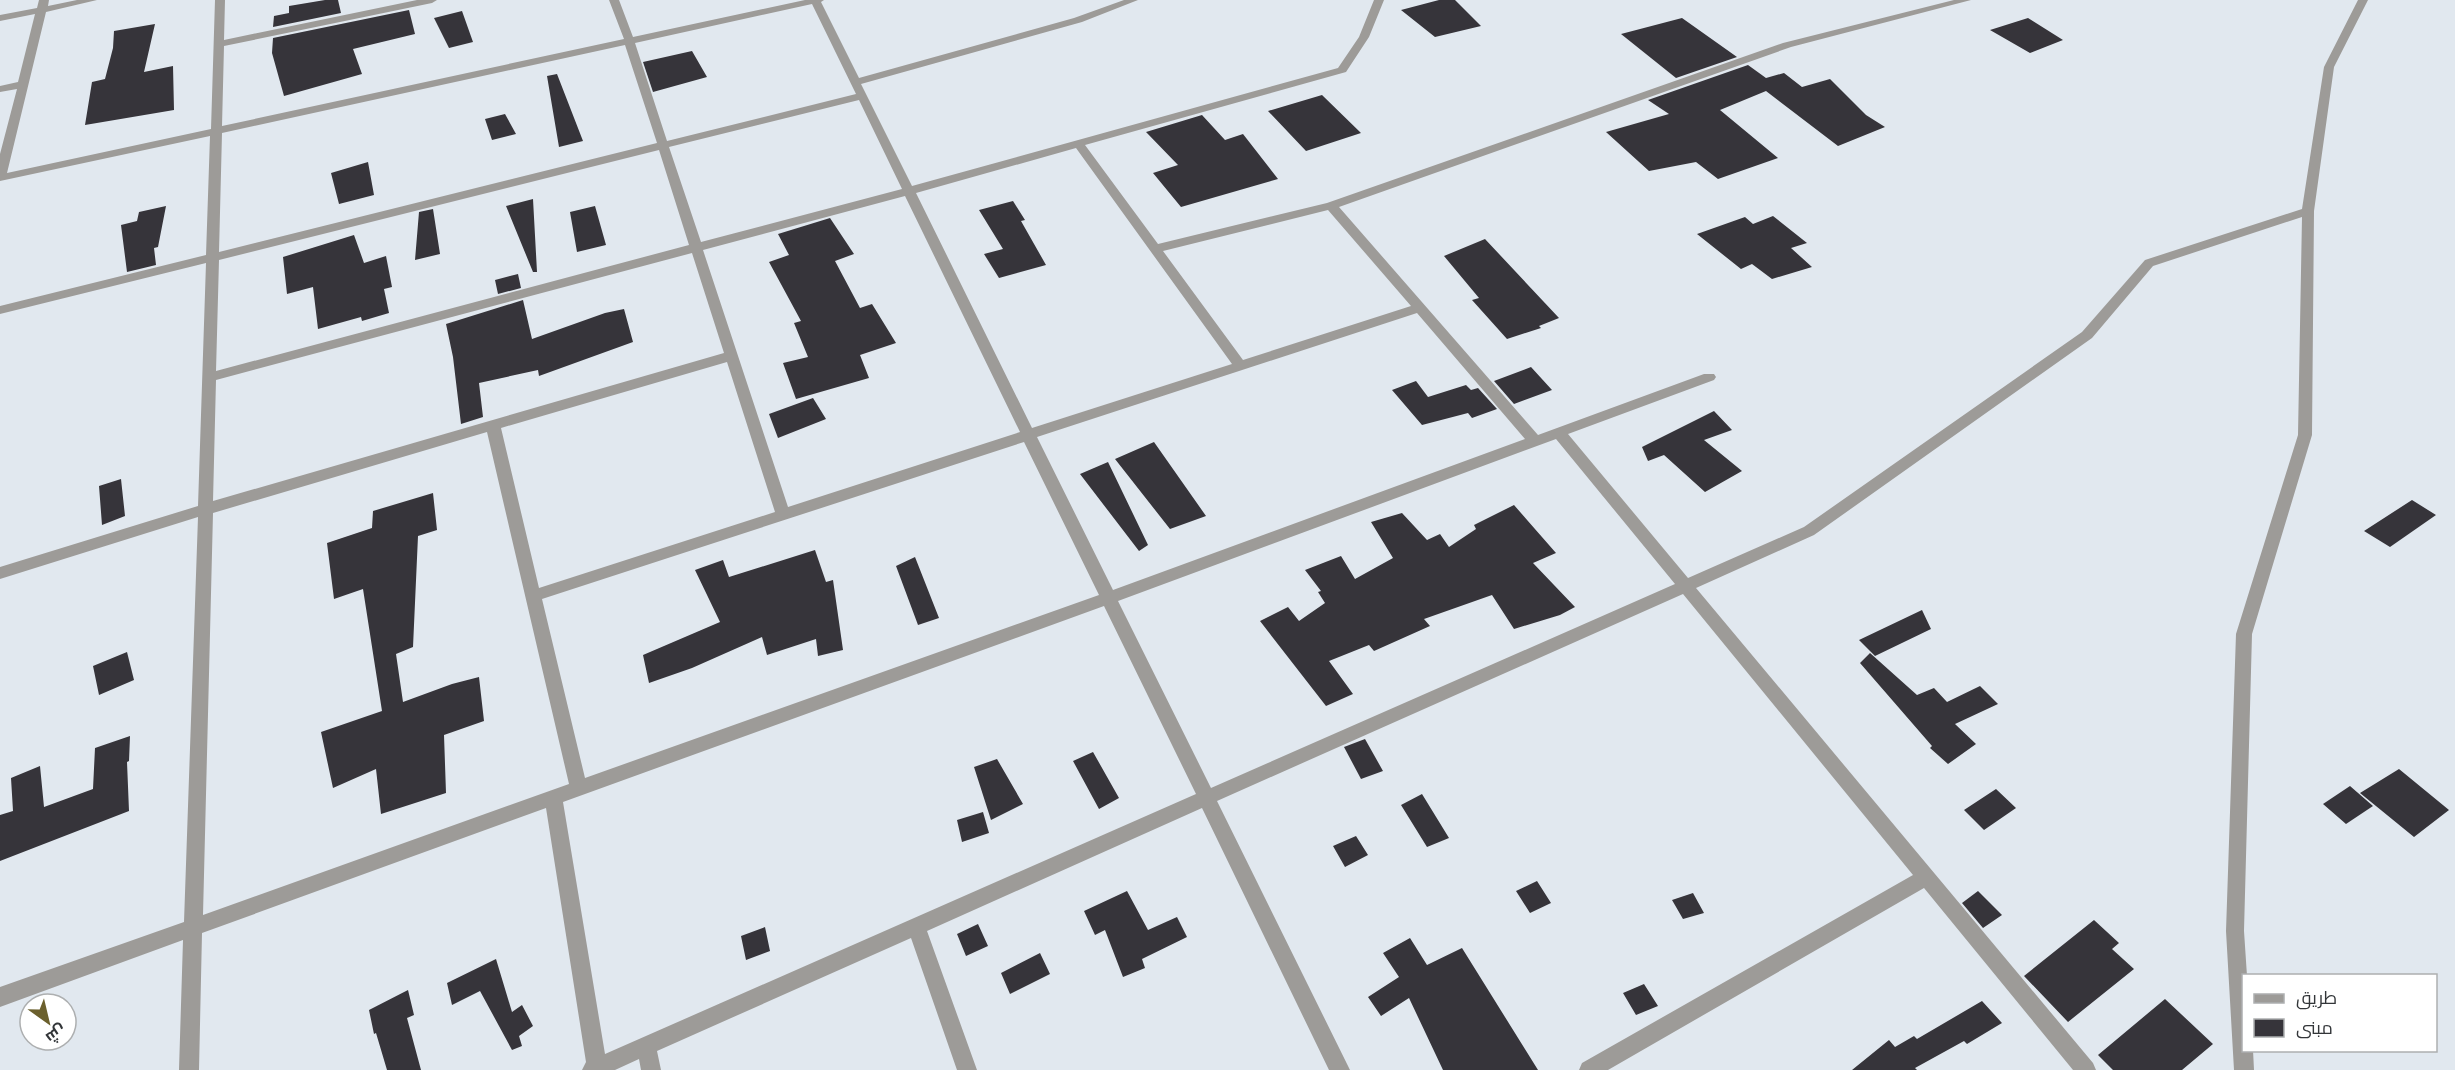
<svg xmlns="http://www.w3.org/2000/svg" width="2455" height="1070" viewBox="0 0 2455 1070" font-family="Arial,Cairo,sans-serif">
<rect width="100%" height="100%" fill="#e1e8ef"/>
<path fill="#36343a" d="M 325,0 L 338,0 L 341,13 L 273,27 L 274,16 L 289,13 L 289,6 Z
M 1439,0 L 1455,0 L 1481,26 L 1435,37 L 1401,10 Z
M 409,10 L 415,34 L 353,49 L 362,74 L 284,96 L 272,53 L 273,38 Z
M 462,11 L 473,42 L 449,48 L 434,18 Z
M 1682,18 L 1737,57 L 1676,78 L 1621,34 Z
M 2028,18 L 2063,40 L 2030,53 L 1990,30 Z
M 155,24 L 144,72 L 173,66 L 174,110 L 85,125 L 92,82 L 105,79 L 113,48 L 114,31 Z
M 692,51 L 707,77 L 653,92 L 643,62 Z
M 1748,65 L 1766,78 L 1784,73 L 1802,87 L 1830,79 L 1866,115 L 1885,127 L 1838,146 L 1766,91 L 1720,110 L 1778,158 L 1718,179 L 1696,162 L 1649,171 L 1606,132 L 1669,114 L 1648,100 Z
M 557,74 L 583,141 L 559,147 L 547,76 Z
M 1322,95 L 1361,133 L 1306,151 L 1268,111 Z
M 505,114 L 516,134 L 492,140 L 485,119 Z
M 1202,115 L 1225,140 L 1243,134 L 1278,179 L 1181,207 L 1153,173 L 1178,165 L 1146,132 Z
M 368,162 L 374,195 L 339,204 L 331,173 Z
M 533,199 L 537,272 L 533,272 L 506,206 Z
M 1013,201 L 1025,220 L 1021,221 L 1046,265 L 999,278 L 984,254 L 1003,249 L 979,210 Z
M 166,206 L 158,247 L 154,248 L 156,265 L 127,272 L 121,225 L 137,221 L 139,212 Z
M 595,206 L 606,245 L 577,252 L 570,212 Z
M 433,209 L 440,254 L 415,260 L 419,212 Z
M 1773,216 L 1807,243 L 1791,248 L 1812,267 L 1772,279 L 1752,264 L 1741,269 L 1697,234 L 1745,217 L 1753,224 Z
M 830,218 L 854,254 L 835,261 L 860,308 L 872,304 L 896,343 L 860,355 L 869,378 L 796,399 L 783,363 L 808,357 L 794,323 L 801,321 L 769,262 L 789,255 L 778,234 Z
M 354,235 L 364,263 L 386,256 L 392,287 L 384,289 L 389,313 L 362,321 L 361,317 L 318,329 L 313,287 L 287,294 L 283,257 Z
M 1485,239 L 1559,318 L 1539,326 L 1541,328 L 1507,339 L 1472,300 L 1479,298 L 1444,256 Z
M 518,274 L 521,288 L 498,294 L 495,280 Z
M 523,300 L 532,339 L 605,313 L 624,309 L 633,342 L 539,376 L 538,370 L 479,383 L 483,417 L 461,424 L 453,357 L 446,324 Z
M 1531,367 L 1552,390 L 1514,404 L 1494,381 Z
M 1416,381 L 1428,397 L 1466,385 L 1471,390 L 1478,388 L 1497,409 L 1472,418 L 1468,413 L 1422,425 L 1392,390 Z
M 813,398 L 826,419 L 778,438 L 769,414 Z
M 1714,411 L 1732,430 L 1704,440 L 1742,471 L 1705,492 L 1664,455 L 1648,461 L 1642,447 Z
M 1154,442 L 1206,516 L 1170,529 L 1115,459 Z
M 1108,462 L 1148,545 L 1139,551 L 1080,474 Z
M 121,479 L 125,516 L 102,525 L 99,486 Z
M 433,493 L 437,530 L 418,536 L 413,647 L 396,654 L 403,702 L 452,684 L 479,677 L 484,721 L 444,735 L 446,793 L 381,814 L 376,769 L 333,788 L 321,732 L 382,711 L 363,589 L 334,599 L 327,543 L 372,528 L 373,511 Z
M 2412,500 L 2436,515 L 2390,547 L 2364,531 Z
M 1514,505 L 1556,553 L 1533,563 L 1575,607 L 1560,615 L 1514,629 L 1492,595 L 1424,619 L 1430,626 L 1374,651 L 1369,645 L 1329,661 L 1353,694 L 1326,706 L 1260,621 L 1288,607 L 1299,621 L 1325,603 L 1318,592 L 1321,591 L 1305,570 L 1341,556 L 1355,579 L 1393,558 L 1371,522 L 1402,513 L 1427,540 L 1440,534 L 1449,547 L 1476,529 L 1474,525 Z
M 815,550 L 826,582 L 833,580 L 843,650 L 818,656 L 816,639 L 767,655 L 762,637 L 692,668 L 649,683 L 643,655 L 720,622 L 695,570 L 723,560 L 729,577 Z
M 915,557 L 939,618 L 918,625 L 896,566 Z
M 1922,610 L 1931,629 L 1875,656 L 1859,640 Z
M 127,652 L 134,680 L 99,695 L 93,666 Z
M 1870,653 L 1917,695 L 1934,688 L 1947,702 L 1980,686 L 1998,704 L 1955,724 L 1976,744 L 1948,764 L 1930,748 L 1932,746 L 1860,663 Z
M 130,736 L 129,761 L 127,762 L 129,811 L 0,861 L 0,815 L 13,811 L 11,778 L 40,766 L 44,807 L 93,789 L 95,748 Z
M 1365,739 L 1383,771 L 1361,779 L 1344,747 Z
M 1093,752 L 1119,798 L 1099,809 L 1073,761 Z
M 997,759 L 1023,804 L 991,820 L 974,767 Z
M 2399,769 L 2449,810 L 2414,837 L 2360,793 Z
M 2350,786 L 2373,806 L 2346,824 L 2323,804 Z
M 1996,789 L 2016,808 L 1984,830 L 1964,810 Z
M 1422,794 L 1449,838 L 1427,847 L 1401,805 Z
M 983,812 L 989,833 L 962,842 L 957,820 Z
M 1356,836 L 1368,855 L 1345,867 L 1333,846 Z
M 1537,881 L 1551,903 L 1530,913 L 1516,891 Z
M 1127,891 L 1148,930 L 1177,917 L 1187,937 L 1142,959 L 1145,968 L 1123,977 L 1105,930 L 1095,935 L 1084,911 Z
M 1978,891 L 2002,915 L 1983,928 L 1962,903 Z
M 1693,893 L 1704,913 L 1683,919 L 1672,900 Z
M 2094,920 L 2119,943 L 2112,949 L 2134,969 L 2068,1022 L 2024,976 Z
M 978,924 L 988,946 L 966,956 L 957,934 Z
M 765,927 L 770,951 L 746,960 L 741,936 Z
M 1410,938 L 1427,965 L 1462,948 L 1538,1070 L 1443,1070 L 1409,998 L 1381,1016 L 1368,997 L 1399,977 L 1383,953 Z
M 1040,953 L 1050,974 L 1010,994 L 1001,973 Z
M 496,959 L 512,1012 L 522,1005 L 533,1026 L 519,1036 L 522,1046 L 512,1050 L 480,991 L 452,1005 L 447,983 Z
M 1644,984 L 1658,1006 L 1636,1015 L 1623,993 Z
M 408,990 L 414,1015 L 407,1018 L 421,1070 L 387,1070 L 376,1033 L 374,1034 L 369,1010 Z
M 2165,999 L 2213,1044 L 2182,1070 L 2113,1070 L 2098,1055 Z
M 1982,1001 L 2002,1023 L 1967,1044 L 1964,1041 L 1915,1068 L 1917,1070 L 1852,1070 L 1889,1040 L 1895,1047 L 1914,1036 L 1917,1039 Z"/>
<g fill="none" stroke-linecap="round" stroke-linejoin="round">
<path fill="#9d9b98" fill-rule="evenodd" d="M 39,0 L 49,0 L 48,6 L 77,0 L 97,0 L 46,12 L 7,173 L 211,129 L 215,0 L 225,0 L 224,40 L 417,0 L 437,0 L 432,3 L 224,46 L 222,126 L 624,39 L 609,0 L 619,0 L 633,37 L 805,0 L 824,0 L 821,2 L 859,78 L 1074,18 L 1124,0 L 1138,0 L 1082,22 L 861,84 L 912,186 L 1338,68 L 1359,37 L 1374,0 L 1384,0 L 1369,37 L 1346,72 L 1085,145 L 1158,244 L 1327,203 L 1783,43 L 1954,0 L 1971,0 L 1791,47 L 1339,207 L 1538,435 L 1704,374 L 1714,374 L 1716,377 L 1714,380 L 1568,434 L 1688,578 L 1804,527 L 2082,332 L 2145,260 L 2302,209 L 2324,67 L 2358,0 L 2368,0 L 2334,67 L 2314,211 L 2312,435 L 2252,634 L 2244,931 L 2247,976 L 2244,976 L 2244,1050 L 2253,1050 L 2254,1070 L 2234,1070 L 2226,931 L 2236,634 L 2298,435 L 2302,217 L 2153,266 L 2092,338 L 1814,535 L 1696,588 L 2093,1063 L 2096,1070 L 2073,1070 L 1924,888 L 1608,1070 L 1579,1070 L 1582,1063 L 1913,875 L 1683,594 L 1217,801 L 1350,1070 L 1329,1070 L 1202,808 L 927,931 L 977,1070 L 957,1070 L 911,938 L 657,1051 L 661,1070 L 641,1070 L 639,1059 L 615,1070 L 582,1070 L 586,1062 L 546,808 L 202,933 L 199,1070 L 179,1070 L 183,940 L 0,1007 L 0,987 L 184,922 L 198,517 L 0,579 L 0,567 L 198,506 L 206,263 L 0,314 L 0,306 L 206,255 L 210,136 L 0,181 L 0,154 L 17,89 L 0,92 L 0,86 L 18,82 L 35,14 L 0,21 L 0,15 L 37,8 ZM 812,4 L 856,94 L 667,141 L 635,43 ZM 625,45 L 657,143 L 219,252 L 222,133 ZM 859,100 L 902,189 L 701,242 L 669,147 ZM 1076,148 L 1232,364 L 1032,428 L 916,193 ZM 659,150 L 689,245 L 216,371 L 219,260 ZM 905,196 L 1020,432 L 788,507 L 703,250 ZM 1328,210 L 1411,306 L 1243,360 L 1163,251 ZM 692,253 L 724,353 L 213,501 L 216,380 ZM 1417,313 L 1525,439 L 1113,590 L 1037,437 ZM 727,362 L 775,512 L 539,588 L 501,428 ZM 487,432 L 569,784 L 203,915 L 213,513 ZM 1556,439 L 1675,584 L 1211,788 L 1118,601 ZM 1024,442 L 1099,595 L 585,778 L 542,599 ZM 1104,606 L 1196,794 L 605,1054 L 563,802 Z"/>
</g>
<rect x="2242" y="974" width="195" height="78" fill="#ffffff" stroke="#adafb0" stroke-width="1.5"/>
<rect x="2254" y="994" width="30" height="9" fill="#9d9b98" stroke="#adafb0" stroke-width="1.5"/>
<text x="2296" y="1004" font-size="18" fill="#333639">طريق</text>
<rect x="2254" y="1019" width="30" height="18" fill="#36343a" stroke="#adafb0" stroke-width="1.5"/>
<text x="2296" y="1034" font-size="18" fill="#333639">مبنى</text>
<g transform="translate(48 1022) rotate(146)"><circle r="28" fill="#ffffff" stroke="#adafb0" stroke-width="1.5"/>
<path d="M0-4.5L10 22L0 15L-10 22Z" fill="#6b602d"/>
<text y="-9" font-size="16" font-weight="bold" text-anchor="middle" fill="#333639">ش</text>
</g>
</svg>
